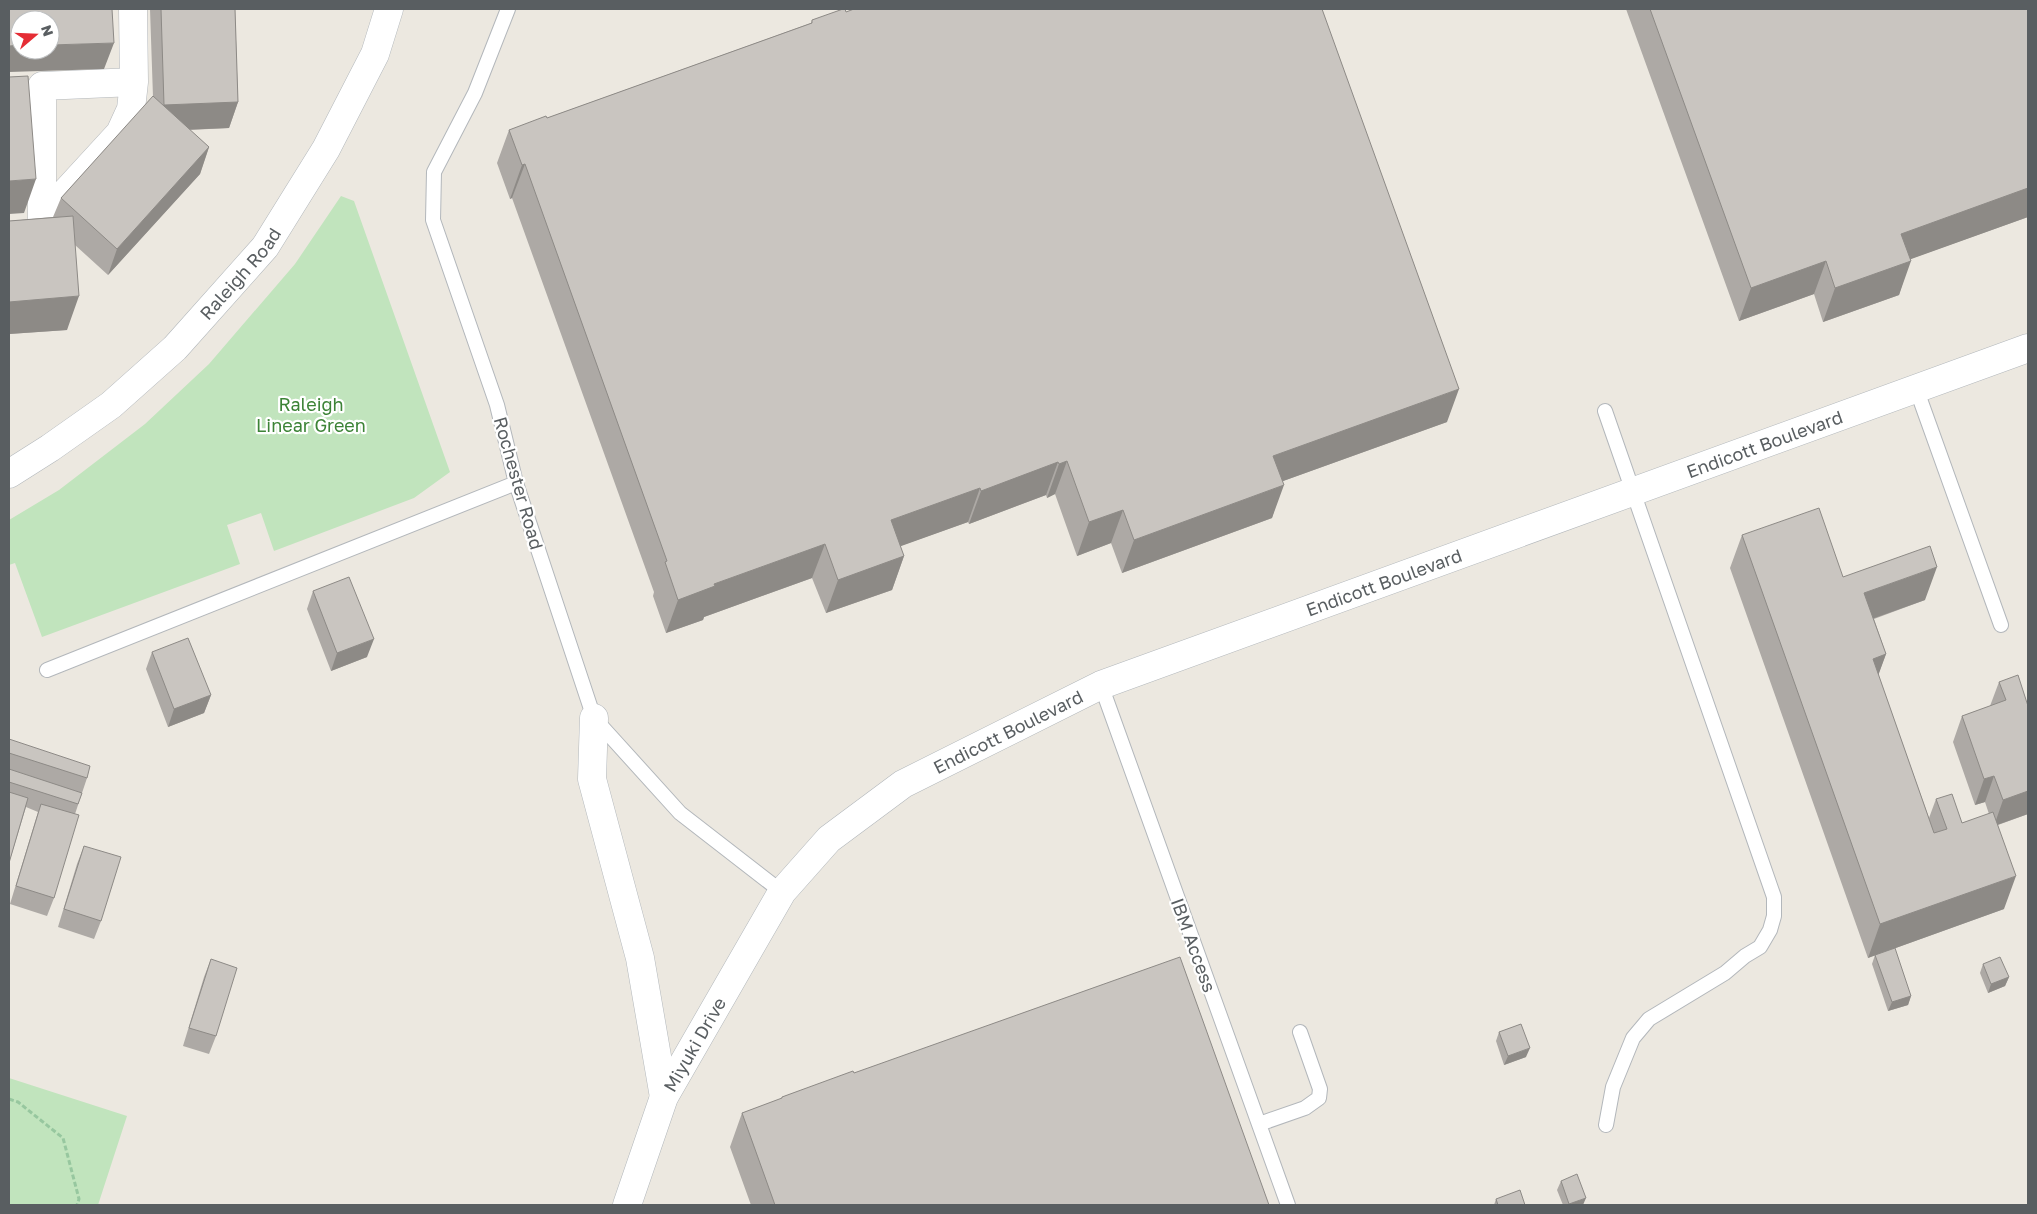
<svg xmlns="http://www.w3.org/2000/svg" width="2037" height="1214" viewBox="0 0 2037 1214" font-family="'Golos Text',sans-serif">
<rect width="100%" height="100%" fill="#ece8e0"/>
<path fill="#c1e4bd" d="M 341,196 L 354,201 L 450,472 L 414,498 L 274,551 L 261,513 L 227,525 L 240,564 L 42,637 L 15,563 L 9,565 L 9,520 L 59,490 L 145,424 L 209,364 L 295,264 Z
M 9,1078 L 127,1116 L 98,1205 L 9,1205 Z"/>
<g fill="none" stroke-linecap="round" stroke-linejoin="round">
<defs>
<path id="lane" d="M 508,9 L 475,93 L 434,172 L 433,220 L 497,405 L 516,483 L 594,718 L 680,813 L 782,892
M 1916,388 L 2001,625
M 1605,411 L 1774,897 L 1774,916 L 1770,930 L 1760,947 L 1745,956 L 1725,973 L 1649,1019 L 1633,1038 L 1613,1087 L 1606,1125
M 47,670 L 516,483
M 1101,685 L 1288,1205
M 1259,1124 L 1305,1108 L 1319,1098 L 1320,1089 L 1300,1032"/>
<path id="street" d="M 133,9 L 134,82 L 131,109 L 120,133 L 42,218 L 42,86 L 134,82"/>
<g id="secondary">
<path id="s1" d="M 9,474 L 50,448 L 111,405 L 175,348 L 265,247 L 326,149 L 375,54 L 389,9"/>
<path d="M 594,718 L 592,779 L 640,958 L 664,1097"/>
<path id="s2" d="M 627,1205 L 664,1097 L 782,892 L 829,839 L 903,784 L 1101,685 L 2028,348"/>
</g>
</defs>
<use href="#lane" stroke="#b3b7bb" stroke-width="16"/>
<use href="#street" stroke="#b3b7bb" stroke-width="29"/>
<use href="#secondary" stroke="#b2b7bb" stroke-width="29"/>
<path stroke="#97c79f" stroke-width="3" stroke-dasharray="5 2.5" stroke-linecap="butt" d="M 9,1099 L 18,1102 L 63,1138 L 79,1199 L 77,1205"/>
<use href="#lane" stroke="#fff" stroke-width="14"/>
<use href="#street" stroke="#fff" stroke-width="28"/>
<use href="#secondary" stroke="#fff" stroke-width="28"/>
</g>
<path fill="#ada9a5" d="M 150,9 L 235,9 L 238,102 L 229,128 L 189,130 L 209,147 L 200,174 L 108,275 L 75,245 L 67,330 L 9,334 L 9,221 L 53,217 L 61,198 L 153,97 Z
M 1626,9 L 2028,9 L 2028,217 L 1910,259 L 1899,295 L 1823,322 L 1814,294 L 1739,321 Z
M 846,12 L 1447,422 L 1283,481 L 1272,518 L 1122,573 L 1111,543 L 1077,556 L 1055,494 L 1047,498 L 1046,495 L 969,524 L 968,522 L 900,546 L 904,556 L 892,590 L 826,613 L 812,578 L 704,617 L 703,620 L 666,633 L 653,596 L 654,592 L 512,198 L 510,199 L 497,163 L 509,130 L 547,118 L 811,23 L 812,20 Z
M 1742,535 L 1843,577 L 1925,600 L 1874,619 L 1886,654 L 1878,675 L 1929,818 L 1936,799 L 1962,823 L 1989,814 L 1985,802 L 1975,805 L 1953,742 L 1962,716 L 1990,706 L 1999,682 L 2028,706 L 2028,814 L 1998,825 L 2004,909 L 1890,950 L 1911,996 L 1908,1005 L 1888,1011 L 1872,964 L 1875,955 L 1868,958 L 1730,568 Z
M 313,591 L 367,657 L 331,671 L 307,609 Z
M 152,652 L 211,695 L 204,713 L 168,727 L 146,669 Z
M 9,739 L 87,778 L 75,814 L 54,898 L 47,916 L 10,904 L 38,812 L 26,807 L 9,863 Z
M 84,846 L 101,921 L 94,939 L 58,927 L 77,864 Z
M 211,959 L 216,1036 L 209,1054 L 183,1046 L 204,977 Z
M 1983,964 L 2009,977 L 2005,986 L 1988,993 L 1980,973 Z
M 1499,1032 L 1526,1057 L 1504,1065 L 1496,1041 Z
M 854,1073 L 1269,1205 L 751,1205 L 730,1147 L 742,1113 L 781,1099 L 782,1097 Z
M 1561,1181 L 1583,1205 L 1563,1205 L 1557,1190 Z
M 1496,1199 L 1525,1205 L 1494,1205 Z"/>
<path fill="#8d8a86" d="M 114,43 L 104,69 L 9,72 L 9,46 L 20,45 L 20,50 L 50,50 L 50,45 Z
M 238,102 L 229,128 L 155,131 L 164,105 Z
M 209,147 L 200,174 L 108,275 L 117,249 Z
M 525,164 L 512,198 L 510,199 L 522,165 Z
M 36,179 L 24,213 L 9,214 L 9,181 Z
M 2028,188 L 2028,217 L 1889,267 L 1901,234 Z
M 1826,261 L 1814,294 L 1739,321 L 1751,288 Z
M 1911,261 L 1899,295 L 1823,322 L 1835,288 Z
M 79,296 L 67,330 L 9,334 L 9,302 Z
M 1459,389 L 1447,422 L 1261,489 L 1273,456 Z
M 1067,461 L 1055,494 L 1047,498 L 1059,464 Z
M 1058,462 L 1046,495 L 969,524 L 981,491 Z
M 1284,485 L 1272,518 L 1122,573 L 1134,540 Z
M 980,488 L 968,522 L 879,554 L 891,520 Z
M 1123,510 L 1111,543 L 1077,556 L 1089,522 Z
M 825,544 L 812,578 L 704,617 L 703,620 L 666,633 L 678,600 L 714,584 Z
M 904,556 L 892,590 L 826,613 L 838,580 Z
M 1937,567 L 1925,600 L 1852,626 L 1864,593 Z
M 374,639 L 367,657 L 331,671 L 337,653 Z
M 1886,654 L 1874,687 L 1873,659 Z
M 211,695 L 204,713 L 168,727 L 174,709 Z
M 1994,776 L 1985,802 L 1975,805 L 1984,779 Z
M 2028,791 L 2028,814 L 1994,826 L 2003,800 Z
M 2016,876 L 2004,909 L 1868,958 L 1880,924 Z
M 2009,977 L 2005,986 L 1988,993 L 1991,984 Z
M 1911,996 L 1908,1005 L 1888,1011 L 1892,1002 Z
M 1530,1048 L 1526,1057 L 1504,1065 L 1508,1056 Z
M 1586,1198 L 1583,1205 L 1569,1205 L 1569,1204 Z"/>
<path fill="#c9c5c0" stroke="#8d8a86" d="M 9,9 L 112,9 L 114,43 L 50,45 L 50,20 L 20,20 L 20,45 L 9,46 Z
M 161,9 L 235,9 L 238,102 L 164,105 Z
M 843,9 L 845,9 L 846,12 L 854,9 L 1322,9 L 1459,389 L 1273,456 L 1284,485 L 1134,540 L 1123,510 L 1089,522 L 1067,461 L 1059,464 L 1058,462 L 981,491 L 980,488 L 891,520 L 904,556 L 838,580 L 825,544 L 714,584 L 715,586 L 678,600 L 665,562 L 667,561 L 525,164 L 522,165 L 509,130 L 546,116 L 547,118 L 812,23 L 812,20 Z
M 1650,9 L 2028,9 L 2028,188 L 1901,234 L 1911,261 L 1835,288 L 1826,261 L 1751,288 Z
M 28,76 L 36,179 L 9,181 L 9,77 Z
M 153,96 L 209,147 L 117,249 L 61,198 Z
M 73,216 L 79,296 L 9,302 L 9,221 Z
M 1819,508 L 1843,577 L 1930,546 L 1937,567 L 1864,593 L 1886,654 L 1873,659 L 1934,833 L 1947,829 L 1936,799 L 1952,794 L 1962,823 L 1993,812 L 2016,876 L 1880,924 L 1742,535 Z
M 349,577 L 374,639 L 337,653 L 313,591 Z
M 188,638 L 211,695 L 174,709 L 152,652 Z
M 2018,675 L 2028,706 L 2028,791 L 2003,800 L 1994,776 L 1984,779 L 1962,716 L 2006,700 L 1999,682 Z
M 9,739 L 90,766 L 87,778 L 9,753 Z
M 9,769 L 82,793 L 78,804 L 9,782 Z
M 9,792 L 28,798 L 9,863 Z
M 41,804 L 79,815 L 54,898 L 16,886 Z
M 84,846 L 121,857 L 101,921 L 64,909 Z
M 1895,948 L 1911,996 L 1892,1002 L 1875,955 Z
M 1180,957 L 1269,1205 L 775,1205 L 742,1113 L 782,1098 L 782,1097 L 853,1071 L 854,1073 Z
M 2000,957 L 2009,977 L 1991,984 L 1983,964 Z
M 211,959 L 237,968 L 216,1036 L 189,1028 Z
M 1521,1024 L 1530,1048 L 1508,1056 L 1499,1032 Z
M 1577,1174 L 1586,1198 L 1569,1204 L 1561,1181 Z
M 1520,1190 L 1525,1205 L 1498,1205 L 1496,1199 Z"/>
<g text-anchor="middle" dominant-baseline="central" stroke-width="4.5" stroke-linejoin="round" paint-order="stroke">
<g font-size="18" fill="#595e61" stroke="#fff">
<text stroke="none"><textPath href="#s1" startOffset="308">Raleigh Road</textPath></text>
<text stroke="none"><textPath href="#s2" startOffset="1441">Endicott Boulevard</textPath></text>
<text transform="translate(519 483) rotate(74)">Rochester Road</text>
<text stroke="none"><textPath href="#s2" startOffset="1036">Endicott Boulevard</textPath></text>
<text stroke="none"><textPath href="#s2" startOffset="631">Endicott Boulevard</textPath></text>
<text transform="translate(1194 945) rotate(70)">IBM Access</text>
<text stroke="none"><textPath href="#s2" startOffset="175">Miyuki Drive</textPath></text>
</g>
<g font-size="18" fill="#3c8336" stroke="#fff">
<text x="311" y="404">Raleigh<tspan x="311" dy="21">Linear Green</tspan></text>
</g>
</g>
<rect width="2037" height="1214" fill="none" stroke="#595e61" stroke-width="20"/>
<g transform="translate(35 35) rotate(71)"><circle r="24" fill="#ffffff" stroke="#bdbfc0"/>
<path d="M0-4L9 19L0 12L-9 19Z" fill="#e52d35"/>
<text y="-8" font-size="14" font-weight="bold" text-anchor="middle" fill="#595e61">N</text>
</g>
</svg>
